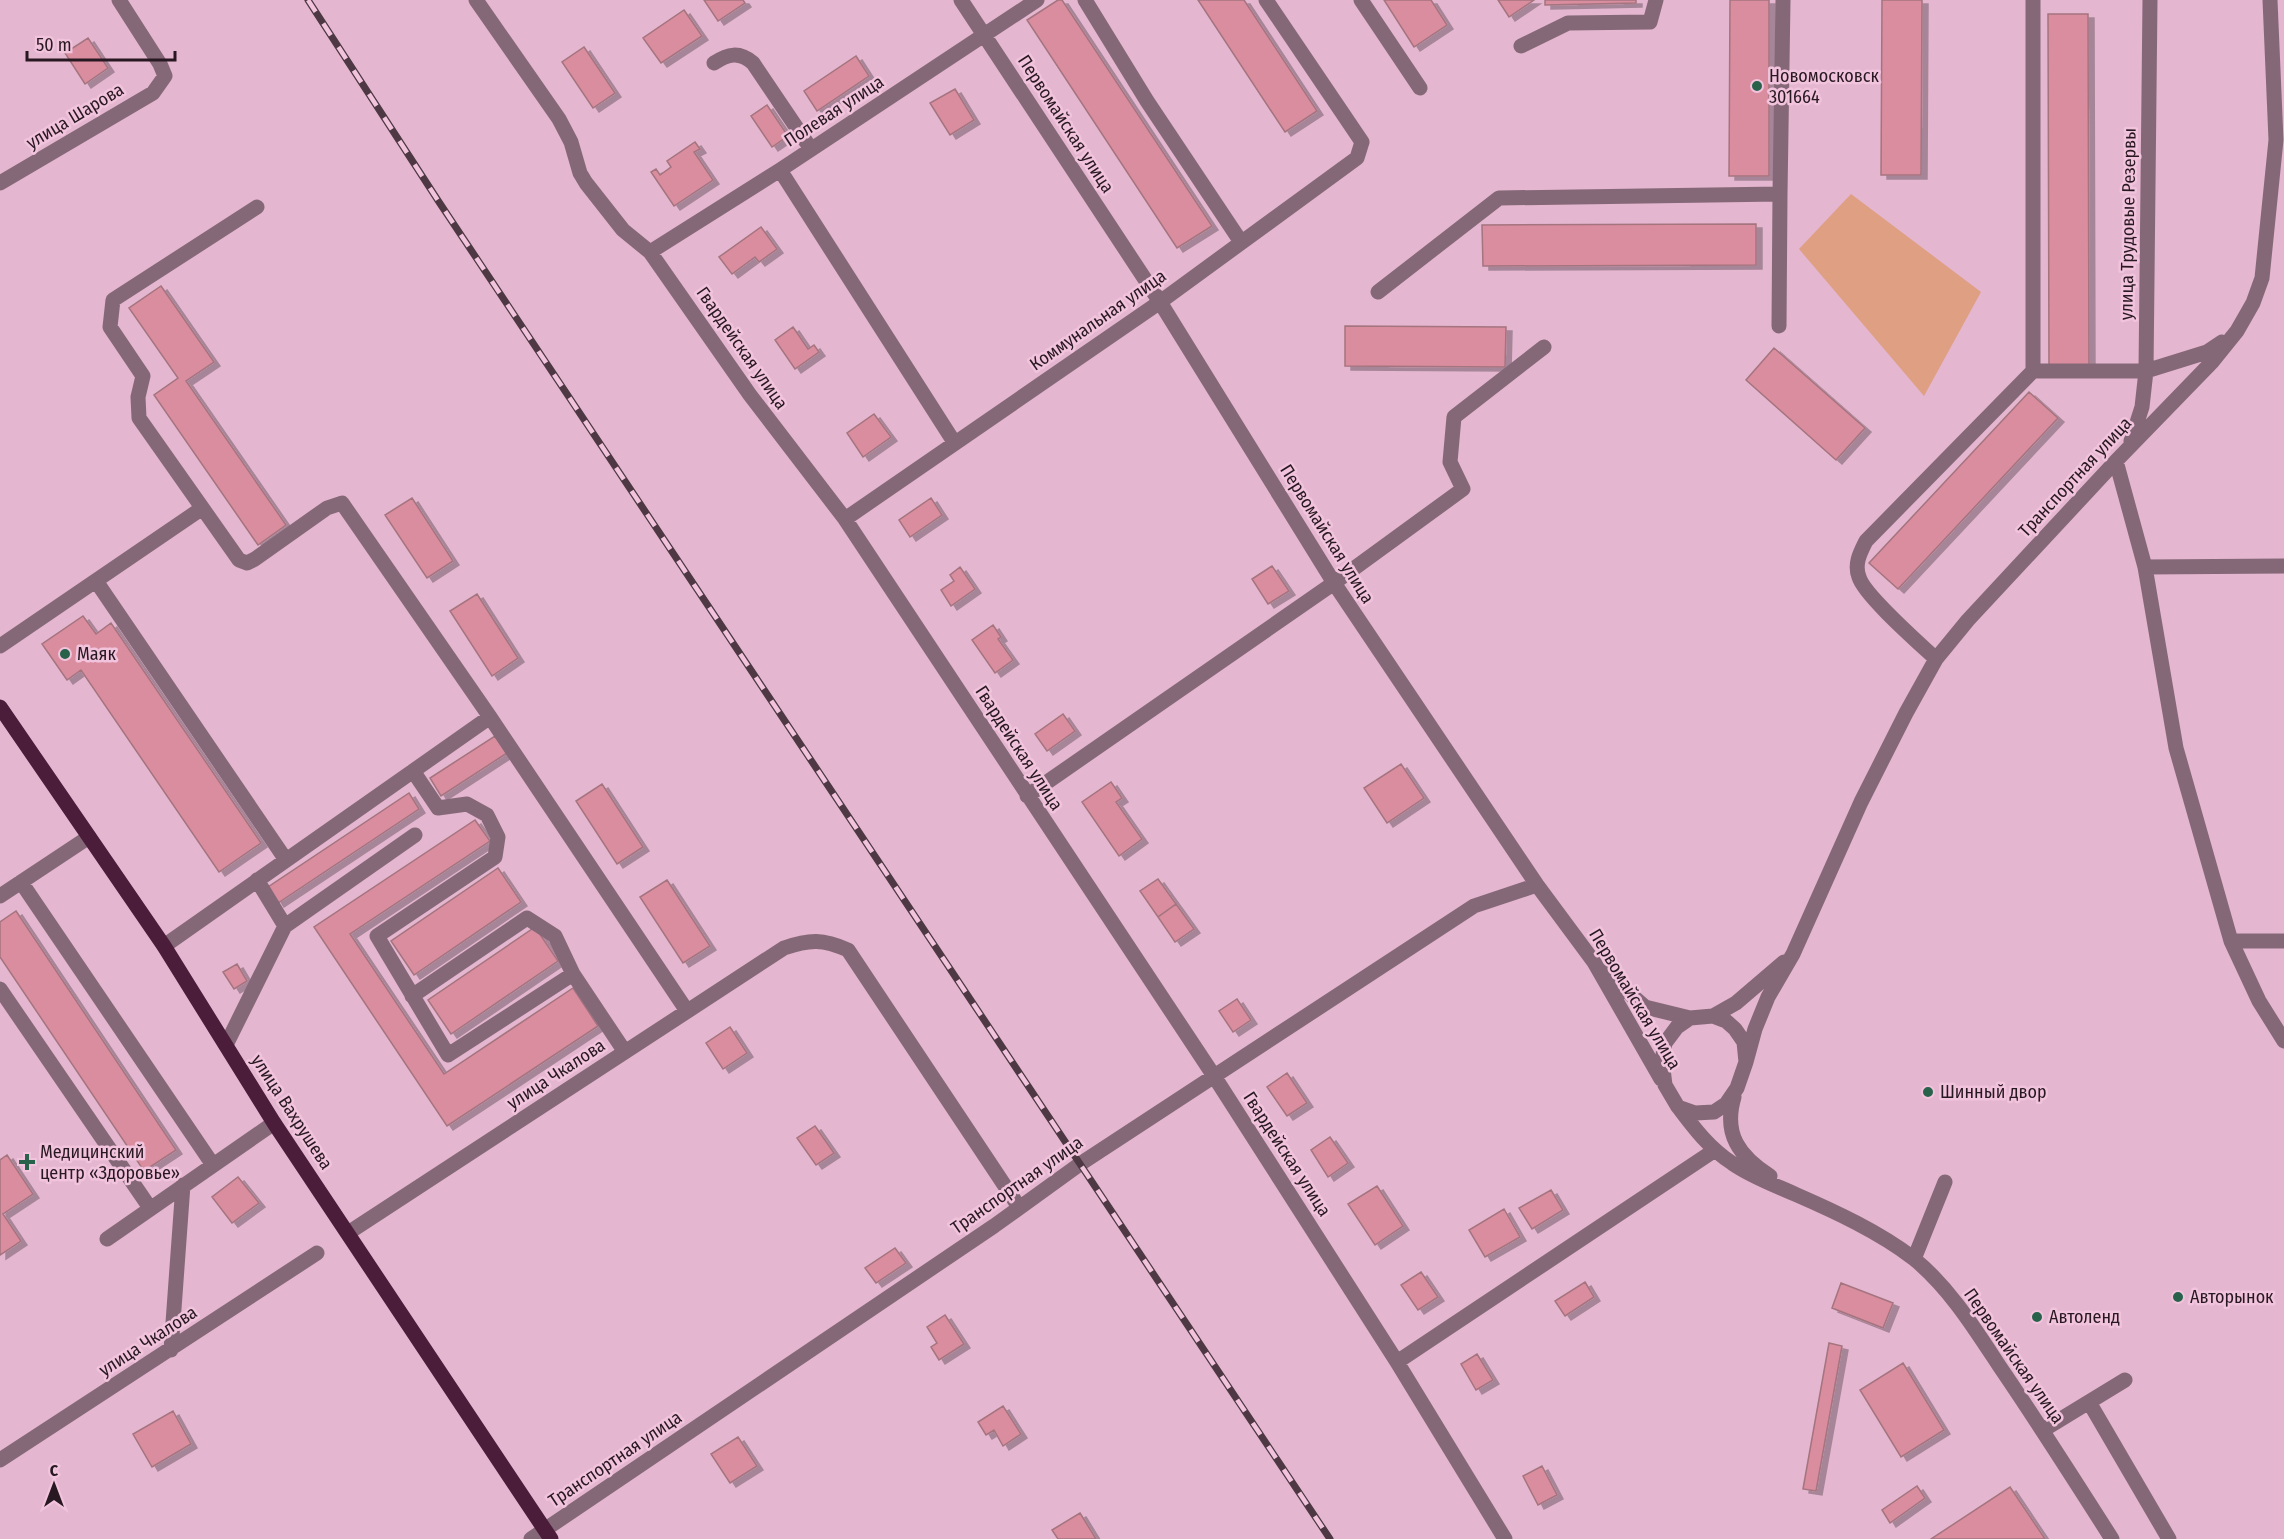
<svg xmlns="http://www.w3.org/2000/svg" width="2284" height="1539" viewBox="0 0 2284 1539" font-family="'Fira Sans Condensed',sans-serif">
<defs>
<filter id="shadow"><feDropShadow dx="6" dy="4" stdDeviation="0" flood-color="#0004"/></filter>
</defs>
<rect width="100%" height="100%" fill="#e4b6cf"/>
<path fill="#df9f83" d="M 1851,194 L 1981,292 L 1924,396 L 1799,249 Z"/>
<path fill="#da8d9f" stroke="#a4747f" stroke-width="1.5" filter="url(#shadow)" d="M 704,0 L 743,0 L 745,3 L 718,21 Z
M 1058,0 L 1062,0 L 1212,226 L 1177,248 L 1027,20 Z
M 1198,0 L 1244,0 L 1317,111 L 1285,132 Z
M 1384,0 L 1431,0 L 1447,25 L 1414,47 Z
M 1498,0 L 1534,0 L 1509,17 Z
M 1545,0 L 1636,0 L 1636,3 L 1545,5 Z
M 1730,0 L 1769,0 L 1769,176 L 1729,176 Z
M 1882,0 L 1922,0 L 1921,175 L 1881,175 Z
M 684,10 L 702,36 L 661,63 L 643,38 Z
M 2048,14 L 2088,14 L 2089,368 L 2049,368 Z
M 88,38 L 108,68 L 85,84 L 65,53 Z
M 584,47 L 615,93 L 593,108 L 562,62 Z
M 856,56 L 869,76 L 817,111 L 804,91 Z
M 955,89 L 974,120 L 950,135 L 930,103 Z
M 767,105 L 788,136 L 772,147 L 751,116 Z
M 695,142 L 700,149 L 694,152 L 713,180 L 674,206 L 651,172 L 656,169 L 660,175 L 671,167 L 667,161 Z
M 1756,224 L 1756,265 L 1483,266 L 1482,225 Z
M 761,227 L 777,249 L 759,262 L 755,257 L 732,274 L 719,257 Z
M 161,286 L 214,362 L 186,381 L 286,525 L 258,545 L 154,395 L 178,378 L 129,308 Z
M 1345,326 L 1506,327 L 1505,367 L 1345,366 Z
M 793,327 L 808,349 L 814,345 L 819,352 L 795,369 L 775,340 Z
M 1774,348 L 1865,428 L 1836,460 L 1746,380 Z
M 2029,392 L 2058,418 L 1898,589 L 1869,563 Z
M 874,414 L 891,437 L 863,457 L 847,433 Z
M 412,498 L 453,561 L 427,578 L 385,515 Z
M 931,498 L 942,515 L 910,537 L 899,520 Z
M 1272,566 L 1289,591 L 1268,604 L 1252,579 Z
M 960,567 L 975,589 L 951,606 L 941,590 L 954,581 L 950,575 Z
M 477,594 L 518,658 L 492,676 L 450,611 Z
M 83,616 L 96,634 L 111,623 L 261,843 L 219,872 L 81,670 L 67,680 L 42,644 Z
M 993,625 L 1001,637 L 998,639 L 1013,660 L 995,673 L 972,640 Z
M 1063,714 L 1075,731 L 1047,751 L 1035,734 Z
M 495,736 L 507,753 L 441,796 L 430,778 Z
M 1401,764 L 1424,798 L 1387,823 L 1364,788 Z
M 1111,782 L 1122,798 L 1116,802 L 1142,839 L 1119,856 L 1082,802 Z
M 602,784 L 643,847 L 617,864 L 576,801 Z
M 409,793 L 419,809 L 278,903 L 268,887 Z
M 475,820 L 490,841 L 350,934 L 444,1074 L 573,988 L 598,1026 L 447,1126 L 314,927 Z
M 498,868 L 521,902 L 414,975 L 391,941 Z
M 1158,879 L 1176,904 L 1158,917 L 1140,891 Z
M 667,880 L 710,946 L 683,963 L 640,897 Z
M 1176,904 L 1194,929 L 1175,942 L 1158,917 Z
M 16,911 L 176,1150 L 144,1171 L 0,957 L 0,922 Z
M 535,927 L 558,961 L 451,1034 L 428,1000 Z
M 237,964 L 247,981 L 234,989 L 223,972 Z
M 1237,999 L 1251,1020 L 1233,1032 L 1219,1011 Z
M 730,1027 L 747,1053 L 723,1069 L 706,1043 Z
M 1287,1073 L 1307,1103 L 1287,1116 L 1267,1087 Z
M 815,1126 L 834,1153 L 816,1165 L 797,1138 Z
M 1330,1137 L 1348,1163 L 1328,1177 L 1311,1150 Z
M 7,1155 L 33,1194 L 3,1214 L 21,1241 L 0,1255 L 0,1160 Z
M 238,1177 L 259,1203 L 232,1223 L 212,1197 Z
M 1377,1186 L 1403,1226 L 1375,1245 L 1348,1204 Z
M 1551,1190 L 1563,1210 L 1532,1229 L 1519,1208 Z
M 1504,1209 L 1520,1237 L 1485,1257 L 1469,1230 Z
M 895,1248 L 906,1263 L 876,1283 L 865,1268 Z
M 1421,1272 L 1438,1297 L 1418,1310 L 1401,1285 Z
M 1585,1282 L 1594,1297 L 1565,1316 L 1555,1301 Z
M 1841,1283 L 1893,1303 L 1883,1328 L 1832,1308 Z
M 945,1315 L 964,1344 L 939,1360 L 931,1347 L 937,1343 L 927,1327 Z
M 1829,1343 L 1842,1346 L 1816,1491 L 1803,1489 Z
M 1477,1354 L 1493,1380 L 1476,1390 L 1461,1364 Z
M 1903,1363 L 1944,1430 L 1901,1457 L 1860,1390 Z
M 1003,1406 L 1021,1434 L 1003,1446 L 994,1430 L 986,1435 L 978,1422 Z
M 173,1411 L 191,1444 L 152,1467 L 133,1434 Z
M 738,1437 L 757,1466 L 730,1483 L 711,1454 Z
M 1542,1466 L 1557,1495 L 1538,1505 L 1523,1476 Z
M 1917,1486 L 1925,1498 L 1890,1523 L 1882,1510 Z
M 2010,1487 L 2045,1539 L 1931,1539 Z
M 1080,1513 L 1096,1539 L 1058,1539 L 1052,1530 Z"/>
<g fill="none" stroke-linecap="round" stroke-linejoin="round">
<path stroke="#856878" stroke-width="15" d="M 476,0 L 559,119 L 571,142 L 580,173 L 586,183 L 623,230 L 650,252 L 750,395 L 845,519 L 1214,1076 L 1397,1362 L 1505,1539
M 961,0 L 1160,302 L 1334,583 L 1537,885 L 1594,962 L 1661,1079
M 1085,0 L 1147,101 L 1241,242
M 1361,0 L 1420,88
M 1521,46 L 1568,23 L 1650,22 L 1656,0
M 714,63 C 728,54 739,51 753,63 L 811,149
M 780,170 L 954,442
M 0,183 L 153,93 L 165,76 L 160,64 L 119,0
M 257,207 L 113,300 L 110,327 L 143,376 L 138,397 L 139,418 L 239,560 L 247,563 L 255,559 L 327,508 L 342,503 L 490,717 L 687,1011
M 650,252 L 780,170 L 1037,0
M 1378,292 L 1499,198 L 1780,194 L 1783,0
M 1779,326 L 1780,194
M 2033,371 L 2146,371 L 2207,352 L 2222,342
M 2131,441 L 2142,407 L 2146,371 L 2150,0
M 2116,461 L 2145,567 L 2176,748 L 2231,941 L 2259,1001 L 2284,1041
M 845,519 L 1160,302 L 1357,158 L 1362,142 L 1266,0
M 2145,567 L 2284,566
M 96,581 L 286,860
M 0,646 L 201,509
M 1936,659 C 1920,644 1864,595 1859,577 C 1854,564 1860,553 1866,541 L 2033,371 L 2033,0
M 413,771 L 438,808 L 467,804 L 487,815 L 498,837 L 495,857 L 377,936 L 448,1055 L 573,974
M 1027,796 L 1334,583 L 1463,489 L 1450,462 L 1454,417 L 1544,347
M 257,880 L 285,926
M 21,882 L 213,1165
M 0,896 L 89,837
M 2231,941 L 2284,941
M 164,946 L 490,717
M 1605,972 L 1645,1007 L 1690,1018
M 0,989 L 150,1208
M 412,996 L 527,918 L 555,936 L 573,974 L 625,1052
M 1713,1016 L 1736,1003 L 1784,962
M 226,1045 L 285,926 L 415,835
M 1746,1062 L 1744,1042 L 1735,1029 L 1726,1021 L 1713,1016 L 1690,1018 L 1677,1027 L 1665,1043 L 1662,1061 L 1665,1085 L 1678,1107 L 1695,1113 L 1714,1112 L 1726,1104 L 1737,1088 L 1746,1062 L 1755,1029 L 1768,997 L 1793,954 L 1861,802 L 1906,713 L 1936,659 L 1968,620 L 2116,461 L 2212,362 L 2237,331 L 2253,303 L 2262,278 L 2276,140 L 2270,0
M 1734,1097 C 1723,1134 1739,1156 1770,1176
M 1679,1108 C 1694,1128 1710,1149 1732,1163 C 1752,1177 1775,1185 1797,1195 C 1836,1212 1879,1232 1913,1258 C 1949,1287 1975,1329 2000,1367 C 2039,1424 2075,1481 2112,1539
M 348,1233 L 784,948 C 810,939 823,939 848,950 L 1019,1207
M 107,1239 L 274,1123
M 1914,1259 L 1945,1182
M 171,1350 L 183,1185
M 1397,1362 L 1715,1150
M 2089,1402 L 2169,1539
M 2043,1430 L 2125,1380
M 0,1460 L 317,1253
M 531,1539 L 994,1226 L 1080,1164 L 1474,906 L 1537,885"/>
<path stroke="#4c1d3a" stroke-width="15" d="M 0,707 L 164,946 L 274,1123 L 551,1539"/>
<defs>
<path id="rail" d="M 308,0 L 439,202 L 1330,1539"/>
</defs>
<use href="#rail" stroke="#4e3844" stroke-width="7"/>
<use href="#rail" stroke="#f1c3dc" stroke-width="4.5" stroke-dasharray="14" stroke-linecap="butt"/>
</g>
<g fill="#29624b" stroke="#f1c3dc" stroke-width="2">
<circle cx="1757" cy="86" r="6"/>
<circle cx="65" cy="654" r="6"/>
<circle cx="1928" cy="1092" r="6"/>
<path d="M24 1153h6v6h6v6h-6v6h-6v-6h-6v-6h6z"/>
<circle cx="2178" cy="1297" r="6"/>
<circle cx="2037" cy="1317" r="6"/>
</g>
<g text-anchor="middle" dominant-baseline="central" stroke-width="5" stroke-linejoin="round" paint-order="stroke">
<g font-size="18" fill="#281821" stroke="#f1c3dc" text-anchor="start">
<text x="1769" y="76">Новомосковск<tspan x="1769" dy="21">301664</tspan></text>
<text x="77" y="654">Маяк</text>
<text x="1940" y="1092">Шинный двор</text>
<text x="40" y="1152">Медицинский<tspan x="40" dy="21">центр «Здоровье»</tspan></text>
<text x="2190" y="1297">Авторынок</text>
<text x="2049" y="1317">Автоленд</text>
</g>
<g font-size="18" fill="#281821" stroke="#f1c3dc">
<text transform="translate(834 111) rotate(-33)">Полевая улица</text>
<text transform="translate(75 116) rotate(-31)">улица Шарова</text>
<text transform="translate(1066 124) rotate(57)">Первомайская улица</text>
<text transform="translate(2128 224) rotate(-89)">улица Трудовые Резервы</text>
<text transform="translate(1098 320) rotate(-35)">Коммунальная улица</text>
<text transform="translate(742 348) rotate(55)">Гвардейская улица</text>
<text transform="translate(2075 477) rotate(-47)">Транспортная улица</text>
<text transform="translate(1327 534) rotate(58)">Первомайская улица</text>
<text transform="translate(1019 748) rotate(57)">Гвардейская улица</text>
<text transform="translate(1635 999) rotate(59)">Первомайская улица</text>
<text transform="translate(556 1074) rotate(-33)">улица Чкалова</text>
<text transform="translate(292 1112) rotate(57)">улица Вахрушева</text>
<text transform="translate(1287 1154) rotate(57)">Гвардейская улица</text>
<text transform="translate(1017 1185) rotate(-35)">Транспортная улица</text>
<text transform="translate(148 1341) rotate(-33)">улица Чкалова</text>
<text transform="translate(2014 1356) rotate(55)">Первомайская улица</text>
<text transform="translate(615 1459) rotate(-34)">Транспортная улица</text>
</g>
</g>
<g transform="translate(54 1485)" stroke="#f1c3dc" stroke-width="4.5" paint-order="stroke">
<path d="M0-4.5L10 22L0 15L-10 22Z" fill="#281821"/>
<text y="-9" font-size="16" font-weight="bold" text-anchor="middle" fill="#281821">С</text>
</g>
<path d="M27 51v9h148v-9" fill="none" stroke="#281821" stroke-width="3"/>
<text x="36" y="51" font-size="18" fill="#281821" stroke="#f1c3dc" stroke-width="4.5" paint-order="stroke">50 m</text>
</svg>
